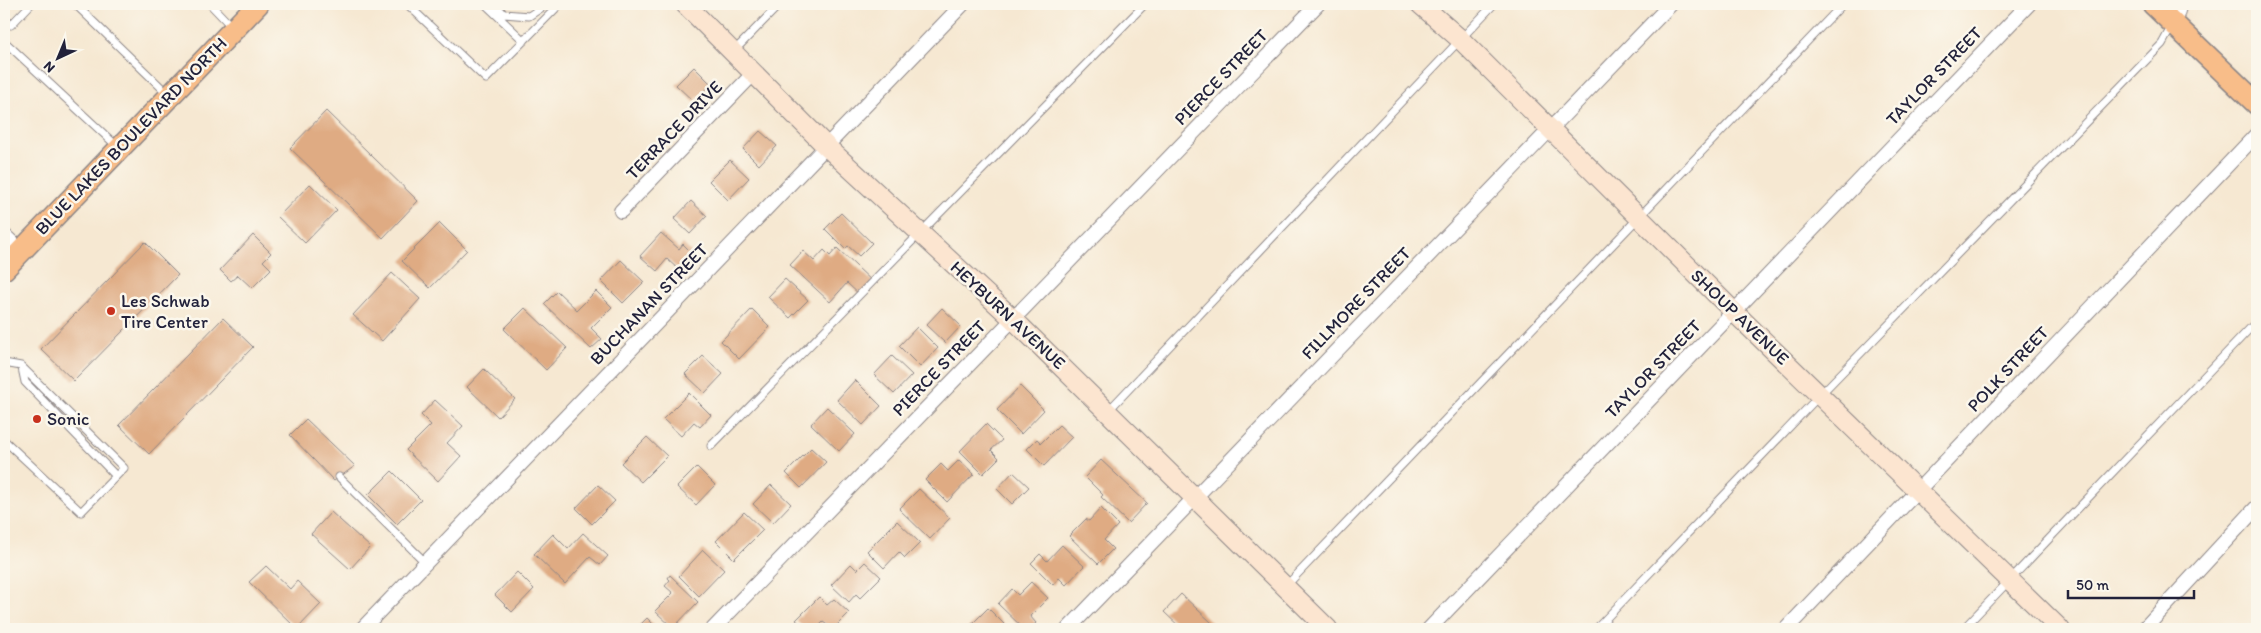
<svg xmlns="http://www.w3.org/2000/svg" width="2261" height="633" viewBox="0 0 2261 633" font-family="Itim,sans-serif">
<rect width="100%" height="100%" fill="#fbf7ec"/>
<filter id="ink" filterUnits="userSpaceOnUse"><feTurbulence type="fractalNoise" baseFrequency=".02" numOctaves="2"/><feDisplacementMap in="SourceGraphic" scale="10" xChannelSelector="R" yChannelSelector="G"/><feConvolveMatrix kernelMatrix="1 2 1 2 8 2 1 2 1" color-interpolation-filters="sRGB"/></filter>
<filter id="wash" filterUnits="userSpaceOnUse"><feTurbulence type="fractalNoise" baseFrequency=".0096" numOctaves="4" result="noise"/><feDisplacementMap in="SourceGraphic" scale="20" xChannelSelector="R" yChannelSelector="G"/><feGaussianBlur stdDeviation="1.12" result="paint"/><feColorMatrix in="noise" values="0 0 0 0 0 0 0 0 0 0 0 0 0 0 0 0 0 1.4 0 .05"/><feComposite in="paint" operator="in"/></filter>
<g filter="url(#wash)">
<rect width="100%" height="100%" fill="#f6e8d2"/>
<g id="blocks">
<path fill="#dfab83" d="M 694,67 L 711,84 L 694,102 L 676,85 Z
M 326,111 L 418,201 L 383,238 L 290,148 Z
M 760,131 L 777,146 L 759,165 L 743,149 Z
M 730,160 L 749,178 L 728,200 L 709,181 Z
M 310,184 L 337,210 L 305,243 L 278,217 Z
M 691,201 L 707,216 L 690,234 L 674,219 Z
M 841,213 L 872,243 L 859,256 L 848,246 L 845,249 L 825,229 Z
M 440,223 L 467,250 L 430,288 L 402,261 Z
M 661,233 L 679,249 L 683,244 L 693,254 L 679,270 L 667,259 L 657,271 L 640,256 Z
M 253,235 L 271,253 L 263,261 L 271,269 L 252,288 L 238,275 L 231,281 L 220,270 Z
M 145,242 L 178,275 L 74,381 L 41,349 Z
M 837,248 L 875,284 L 862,297 L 847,283 L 830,302 L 790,265 L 803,251 L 814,261 L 824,250 L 830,256 Z
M 621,260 L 644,282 L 623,303 L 601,281 Z
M 392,273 L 420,299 L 382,341 L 353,315 Z
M 785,279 L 808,300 L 790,318 L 768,297 Z
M 557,291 L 577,310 L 596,291 L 612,307 L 591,328 L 602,339 L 591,349 L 544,304 Z
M 525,308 L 567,348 L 546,370 L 504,329 Z
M 942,308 L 961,326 L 945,343 L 926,325 Z
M 752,309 L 770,327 L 739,359 L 721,341 Z
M 223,318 L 253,347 L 149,454 L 119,425 Z
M 917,327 L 938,348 L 920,367 L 899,346 Z
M 703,356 L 723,374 L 705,393 L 685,374 Z
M 892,356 L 912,375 L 894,394 L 874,375 Z
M 484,369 L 515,399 L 498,417 L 467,387 Z
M 855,380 L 881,406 L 863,425 L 837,400 Z
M 1020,386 L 1044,410 L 1021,434 L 997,410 Z
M 689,393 L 711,415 L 700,427 L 694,422 L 681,436 L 663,419 Z
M 435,400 L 463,426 L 447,443 L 461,456 L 438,481 L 406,450 L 431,425 L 421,415 Z
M 827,407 L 855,434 L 839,451 L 811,424 Z
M 306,419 L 355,466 L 334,481 L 290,435 Z
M 986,424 L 1002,440 L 991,450 L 999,458 L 983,474 L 960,451 Z
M 1059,425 L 1072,437 L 1044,466 L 1027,449 L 1037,439 L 1041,443 Z
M 647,437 L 667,456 L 641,482 L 621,463 Z
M 811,448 L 826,462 L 801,488 L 786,473 Z
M 959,460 L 974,474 L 947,502 L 925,480 L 941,464 L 948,471 Z
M 1101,460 L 1147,503 L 1128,523 L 1101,497 L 1103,495 L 1085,477 Z
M 697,467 L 715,485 L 696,505 L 677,487 Z
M 392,471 L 421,500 L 397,524 L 368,495 Z
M 1013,472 L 1029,487 L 1012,504 L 997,489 Z
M 598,485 L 615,501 L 592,524 L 576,508 Z
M 771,485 L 791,504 L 773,523 L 753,504 Z
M 919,489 L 950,518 L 930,539 L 899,509 Z
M 1101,508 L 1118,525 L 1104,540 L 1113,549 L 1098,564 L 1069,536 L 1086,519 L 1089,521 Z
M 331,512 L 370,547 L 350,569 L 311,534 Z
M 744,512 L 763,530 L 734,559 L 716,541 Z
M 897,521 L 920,543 L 905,558 L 899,552 L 884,568 L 867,551 Z
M 583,533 L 608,556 L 600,565 L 590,557 L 565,584 L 534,554 L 553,534 L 568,549 Z
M 1062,545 L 1084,566 L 1066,585 L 1059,578 L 1053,585 L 1031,563 L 1040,554 L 1047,561 Z
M 703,550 L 724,570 L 699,596 L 679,576 Z
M 865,562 L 881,577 L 860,598 L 856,594 L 849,602 L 831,585 L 851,564 L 857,570 Z
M 266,566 L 290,589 L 297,581 L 321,604 L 297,629 L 249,582 Z
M 517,572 L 534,589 L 512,612 L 495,595 Z
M 670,575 L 698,602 L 673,628 L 655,611 L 673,593 L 665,586 L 670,580 L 668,578 Z
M 1031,582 L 1048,598 L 1030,616 L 1036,623 L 1030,629 L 1024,629 L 998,604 L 1012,589 L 1018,595 Z
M 1181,594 L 1212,623 L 1206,629 L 1182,629 L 1164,612 Z
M 819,597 L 827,605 L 834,599 L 849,613 L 833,629 L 823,622 L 816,629 L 806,629 L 796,620 Z
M 988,608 L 1005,625 L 1000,629 L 967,629 Z
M 647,618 L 658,629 L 636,629 Z"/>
</g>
</g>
<g filter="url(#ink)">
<use href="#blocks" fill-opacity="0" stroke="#8c8586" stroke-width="1"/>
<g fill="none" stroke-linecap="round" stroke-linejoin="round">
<defs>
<path id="lane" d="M 75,4 L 168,94
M 210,4 L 232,27
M 407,4 L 486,79 L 560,4
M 485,4 L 524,41
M 495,4 L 504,14 L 529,16 L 547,4
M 11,25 L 31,4
M 4,41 L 119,148
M 733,52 L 780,4
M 4,363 L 21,366 L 124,468 L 81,512 L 4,440
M 22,368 L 25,382 L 116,476
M 1108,411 L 1494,4
M 711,446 L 1145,4
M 339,477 L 426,563
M 1287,585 L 1843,4
M 1596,629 L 1820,395 L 2162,44 L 2172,26
M 1963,629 L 2257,321"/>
<path id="street" d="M 2174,24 L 2180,4
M 621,211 L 753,74
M 4,235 L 21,251
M 362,629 L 963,4
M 713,629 L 1318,4
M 1068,629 L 1671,4
M 1429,629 L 2029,4
M 1786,629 L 2257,134
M 2144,629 L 2257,507"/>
<path id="secondary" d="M 685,4 L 826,146 L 1012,318 L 1328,629
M 1420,4 L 1460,39 L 1734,312 L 2060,629"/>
<path id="primary" d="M 2153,4 L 2257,104
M 4,269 L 258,4"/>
</defs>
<use href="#lane" stroke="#8c8586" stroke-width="9"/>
<use href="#street" stroke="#8c8586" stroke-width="16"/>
<use href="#secondary" stroke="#8c8586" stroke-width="21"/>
<use href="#primary" stroke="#8c8586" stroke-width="24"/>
<use href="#lane" stroke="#fff" stroke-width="7"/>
<use href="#street" stroke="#fff" stroke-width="14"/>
<use href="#secondary" stroke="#fce5d0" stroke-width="19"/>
<use href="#primary" stroke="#f8bd89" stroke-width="21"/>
</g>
</g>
<g fill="#c8321e" stroke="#fbf7ec" stroke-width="2">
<circle cx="111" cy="311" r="5"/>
<circle cx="37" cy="419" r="5"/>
</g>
<g text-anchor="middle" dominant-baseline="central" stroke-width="5" stroke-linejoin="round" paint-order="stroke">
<g font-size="18" fill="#22223b" stroke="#fbf7ec">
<text transform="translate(1934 76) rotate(-46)">TAYLOR STREET</text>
<text transform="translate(1221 77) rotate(-46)">PIERCE STREET</text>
<text transform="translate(674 130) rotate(-46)">TERRACE DRIVE</text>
<text transform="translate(131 136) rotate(-46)">BLUE LAKES BOULEVARD NORTH</text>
<text transform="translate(1356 303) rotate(-46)">FILLMORE STREET</text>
<text transform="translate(649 304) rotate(-46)">BUCHANAN STREET</text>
<text transform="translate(1008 315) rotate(43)">HEYBURN AVENUE</text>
<text transform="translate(1740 317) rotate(44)">SHOUP AVENUE</text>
<text transform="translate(939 368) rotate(-46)">PIERCE STREET</text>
<text transform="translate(1653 369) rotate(-46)">TAYLOR STREET</text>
<text transform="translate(2008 369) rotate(-47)">POLK STREET</text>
</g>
<g font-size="18" fill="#22223b" stroke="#fbf7ec" text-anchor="start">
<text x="121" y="301">Les Schwab<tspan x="121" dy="21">Tire Center</tspan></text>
<text x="47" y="419">Sonic</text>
</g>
</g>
<rect width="2261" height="633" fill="none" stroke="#fbf7ec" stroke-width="20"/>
<g transform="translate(58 58) rotate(224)" stroke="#fbf7ec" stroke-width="4" paint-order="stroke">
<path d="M0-4L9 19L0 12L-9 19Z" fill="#22223b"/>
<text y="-8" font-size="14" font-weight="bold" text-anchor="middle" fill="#22223b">N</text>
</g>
<path d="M2068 590v8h126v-8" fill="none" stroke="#22223b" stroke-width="2.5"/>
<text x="2076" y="590" font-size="15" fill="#22223b" stroke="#fbf7ec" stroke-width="4" paint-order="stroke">50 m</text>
</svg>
